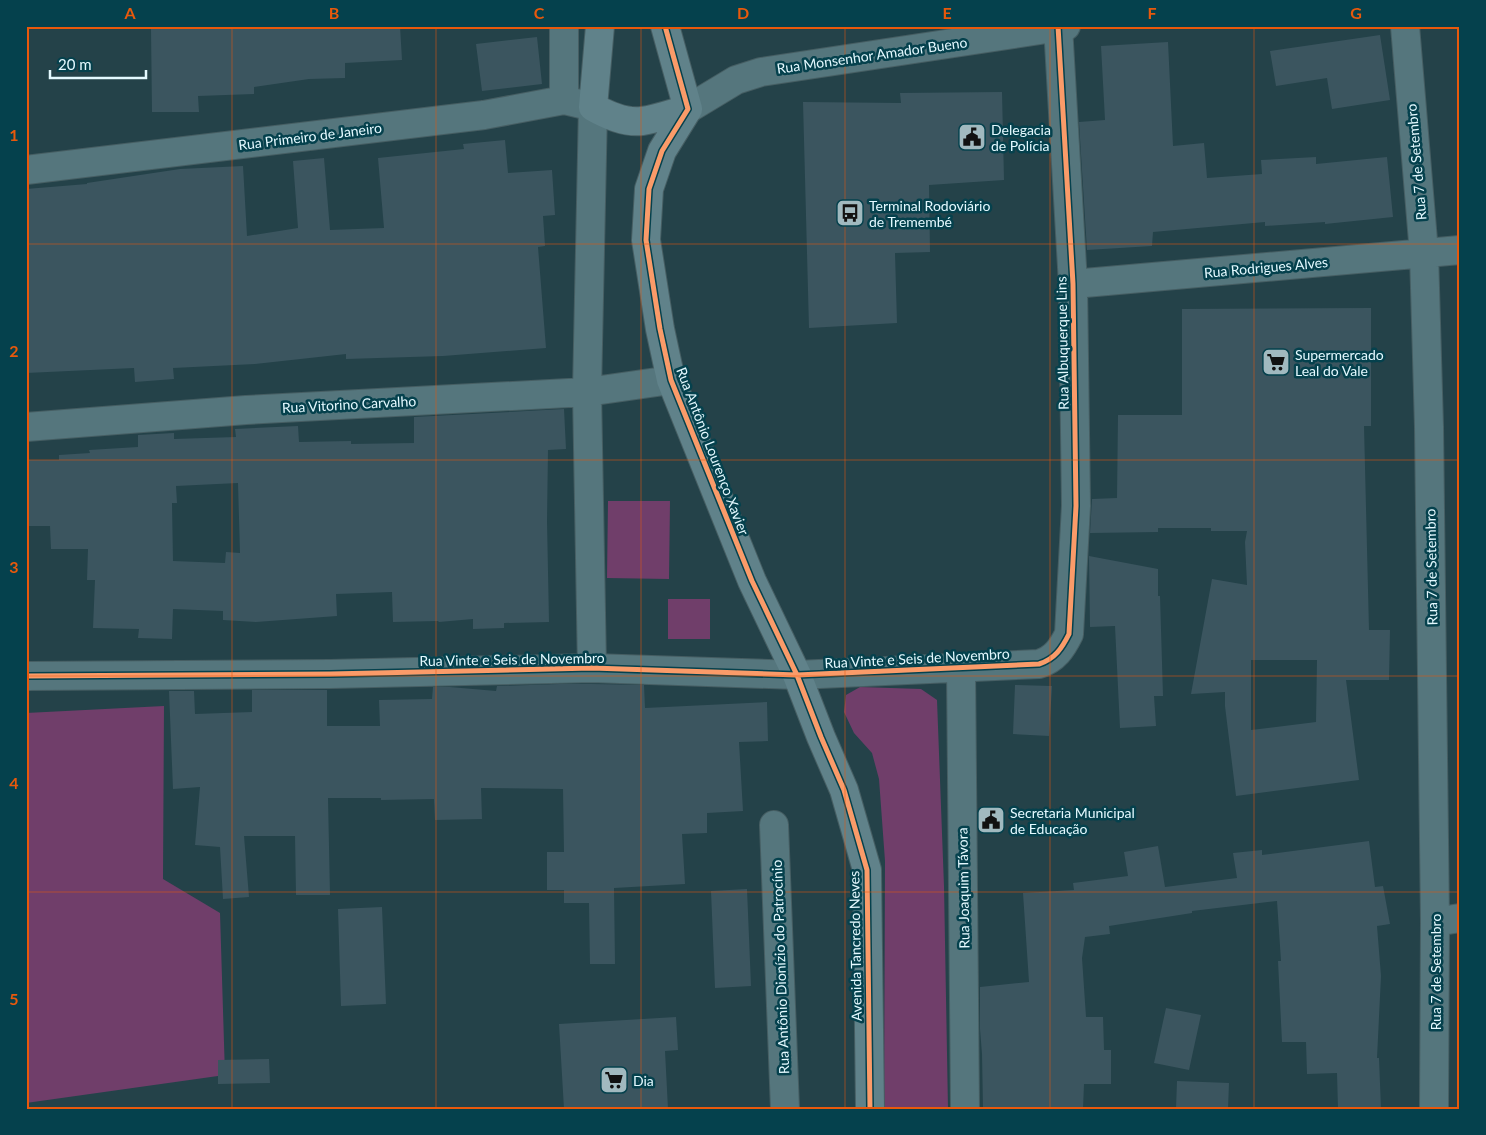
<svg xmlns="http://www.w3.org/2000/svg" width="1486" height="1135" viewBox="0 0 1486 1135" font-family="Lato,sans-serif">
<rect width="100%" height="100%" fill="#244249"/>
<path fill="#703e6a" d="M 608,501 L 670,501 L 669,579 L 607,578 Z
M 668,599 L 710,599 L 710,639 L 668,639 Z
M 860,687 L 921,689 L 937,700 L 944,886 L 948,1109 L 884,1109 L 885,861 L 879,779 L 872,753 L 854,733 L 844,712 L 846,695 Z
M 164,706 L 163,879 L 220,913 L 225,1075 L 26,1103 L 26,713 Z"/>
<path fill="#3b555f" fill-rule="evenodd" d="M 207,26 L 400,26 L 402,60 L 345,63 L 345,78 L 309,79 L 254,87 L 254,94 L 198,96 L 199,112 L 152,112 L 151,29 L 207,29 Z
M 1380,35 L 1390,100 L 1332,109 L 1327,78 L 1276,86 L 1270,51 Z
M 537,37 L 542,84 L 482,91 L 476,44 Z
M 1168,42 L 1173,146 L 1204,143 L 1207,178 L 1262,174 L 1261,160 L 1316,157 L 1316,164 L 1387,157 L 1393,217 L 1325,224 L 1325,222 L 1265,226 L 1265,222 L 1153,232 L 1152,246 L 1087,250 L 1079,122 L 1105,120 L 1101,46 Z
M 1002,92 L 1004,180 L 929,185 L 930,252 L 895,253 L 897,323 L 809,328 L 803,102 L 901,103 L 900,93 Z
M 505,140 L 508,173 L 552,170 L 555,215 L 543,216 L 545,246 L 538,247 L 546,348 L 443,356 L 346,359 L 346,354 L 255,364 L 173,368 L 174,379 L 135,382 L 134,368 L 26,373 L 26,189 L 87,184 L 87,183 L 180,169 L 243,166 L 247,236 L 298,228 L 293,161 L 324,158 L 330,230 L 384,228 L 378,158 L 464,149 L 463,144 Z
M 1371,308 L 1371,426 L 1364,426 L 1369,630 L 1390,630 L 1389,680 L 1346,680 L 1359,780 L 1236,796 L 1225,706 L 1225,692 L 1191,694 L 1212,579 L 1247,585 L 1245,542 L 1247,531 L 1211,531 L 1211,528 L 1158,528 L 1158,532 L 1090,533 L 1092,499 L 1117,498 L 1118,415 L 1182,415 L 1182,309 ZM 1251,660 L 1317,660 L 1316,722 L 1251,730 Z
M 564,409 L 566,449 L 548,450 L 547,521 L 549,622 L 504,623 L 504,628 L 473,629 L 473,619 L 439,622 L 438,621 L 393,622 L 392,592 L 336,594 L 337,616 L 256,622 L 223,620 L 223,611 L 173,609 L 172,639 L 138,638 L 139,629 L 93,628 L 95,580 L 87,580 L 88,549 L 51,549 L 50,526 L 26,526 L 26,460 L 59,460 L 59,455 L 90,453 L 89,450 L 138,447 L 138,435 L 174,433 L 174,439 L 236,437 L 235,429 L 298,426 L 299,442 L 351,441 L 351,444 L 414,443 L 414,417 ZM 238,483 L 240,553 L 226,552 L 225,563 L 173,561 L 172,503 L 177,503 L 176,486 Z
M 1089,556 L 1158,569 L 1158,596 L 1160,596 L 1163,696 L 1154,696 L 1156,726 L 1120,728 L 1115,626 L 1090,627 Z
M 559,684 L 592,684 L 644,685 L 645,708 L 767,702 L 768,741 L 739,742 L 743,811 L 707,813 L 707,833 L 682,834 L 685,884 L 614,888 L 615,964 L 590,964 L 589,903 L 564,903 L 564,890 L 547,890 L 547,852 L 564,852 L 563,789 L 481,788 L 482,819 L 435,820 L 434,799 L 381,800 L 381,798 L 328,798 L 330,895 L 296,895 L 295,836 L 244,836 L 249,897 L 223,899 L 220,847 L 195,845 L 200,787 L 173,789 L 169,691 L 194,691 L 195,714 L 252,712 L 252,690 L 327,690 L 327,726 L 380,726 L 379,700 L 432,699 L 433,687 L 450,687 L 496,691 L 497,686 Z
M 1015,685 L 1052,686 L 1049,736 L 1013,734 Z
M 1369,841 L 1375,887 L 1383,886 L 1390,924 L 1377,926 L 1381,976 L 1377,1058 L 1379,1058 L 1381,1109 L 1338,1109 L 1337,1073 L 1307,1074 L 1306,1042 L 1282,1042 L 1278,961 L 1281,961 L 1277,901 L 1192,911 L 1192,913 L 1109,926 L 1110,934 L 1085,937 L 1082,958 L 1086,1017 L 1103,1017 L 1104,1050 L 1111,1050 L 1111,1084 L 1084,1084 L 1083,1109 L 983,1109 L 982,1054 L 980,1029 L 980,987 L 1029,982 L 1023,893 L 1074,890 L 1073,883 L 1128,876 L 1124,852 L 1158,846 L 1165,887 L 1237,878 L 1233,853 L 1262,850 L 1262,855 Z
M 747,889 L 751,986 L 715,988 L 711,891 Z
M 382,907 L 386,1004 L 341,1006 L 338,909 Z
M 1166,1008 L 1201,1015 L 1189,1070 L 1154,1063 Z
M 676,1017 L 678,1050 L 665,1051 L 668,1109 L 564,1109 L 559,1024 Z
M 269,1059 L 270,1083 L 218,1084 L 218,1060 Z
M 1177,1081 L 1229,1083 L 1228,1109 L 1176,1109 Z"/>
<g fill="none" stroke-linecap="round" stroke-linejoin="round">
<defs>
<path id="minor" d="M 564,26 L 564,100
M 1405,26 L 1424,253 L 1429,427 L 1435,922 L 1434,1109
M 688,109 L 736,80 L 761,72 L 1066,26
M 26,170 L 484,115 L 564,100 L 593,107 L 587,392 L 592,668
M 1073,284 L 1460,250
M 26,427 L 246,410 L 587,392 L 671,380
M 961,667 L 965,1109
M 26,676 L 330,674 L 592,668 L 797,675 L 1039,664 C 1055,659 1062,648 1069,634 L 1076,506 L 1073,284 L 1058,26
M 774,825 L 785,1109
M 1435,922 L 1460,918"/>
<path id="primary" d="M 600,26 L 593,107 C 607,115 626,123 642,121 C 657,119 673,113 688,109
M 665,26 L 688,109 L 662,151 L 649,189 L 646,240 L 660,329 L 671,380 L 752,581 L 797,675 L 821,737 L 844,790 L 867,870 L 870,1109"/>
</defs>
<use href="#minor" stroke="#465e63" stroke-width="30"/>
<use href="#primary" stroke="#465e63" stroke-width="30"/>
<use href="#minor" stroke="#55767d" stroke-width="28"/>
<use href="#primary" stroke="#60828a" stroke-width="28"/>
<defs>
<path id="cycleway" d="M 665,26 L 688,109 L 662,151 L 649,189 L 646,240 L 660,329 L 671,380 L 752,581 L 797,675 L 821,737 L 844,790 L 867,870 L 870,1109
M 26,676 L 330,674 L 592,668 L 797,675 L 1039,664 C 1055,659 1062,648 1069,634 L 1076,506 L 1073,284 L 1058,26"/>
</defs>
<use href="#cycleway" stroke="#05414d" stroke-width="8"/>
<use href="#cycleway" stroke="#fa9b69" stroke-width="5"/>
</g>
<path fill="none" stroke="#e8590c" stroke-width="1" stroke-opacity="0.55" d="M 232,26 L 232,1109M 436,26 L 436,1109M 641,26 L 641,1109M 845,26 L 845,1109M 1050,26 L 1050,1109M 1254,26 L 1254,1109M 26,244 L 1460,244M 26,460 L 1460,460M 26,676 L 1460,676M 26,892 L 1460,892"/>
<defs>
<symbol id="civic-square" viewBox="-11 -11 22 22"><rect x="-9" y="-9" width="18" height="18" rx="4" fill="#a1b9bf" stroke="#05414d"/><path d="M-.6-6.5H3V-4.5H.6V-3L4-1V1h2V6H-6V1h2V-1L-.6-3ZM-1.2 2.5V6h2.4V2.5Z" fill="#111"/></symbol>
<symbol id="bus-square" viewBox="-11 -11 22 22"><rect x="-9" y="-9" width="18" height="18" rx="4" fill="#a1b9bf" stroke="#05414d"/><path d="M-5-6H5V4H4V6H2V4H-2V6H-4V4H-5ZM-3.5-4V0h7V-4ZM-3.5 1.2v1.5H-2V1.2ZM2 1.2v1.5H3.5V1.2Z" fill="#111"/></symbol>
<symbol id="supermarket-square" viewBox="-11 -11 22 22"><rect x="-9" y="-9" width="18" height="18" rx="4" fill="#a1b9bf" stroke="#05414d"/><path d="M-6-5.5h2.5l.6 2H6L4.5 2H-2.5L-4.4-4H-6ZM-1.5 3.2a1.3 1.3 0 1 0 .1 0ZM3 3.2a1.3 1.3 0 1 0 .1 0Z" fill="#111"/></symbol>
</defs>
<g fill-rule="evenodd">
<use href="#civic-square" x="956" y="121" width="32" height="32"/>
<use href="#bus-square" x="834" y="197" width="32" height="32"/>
<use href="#supermarket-square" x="1260" y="346" width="32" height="32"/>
<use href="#civic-square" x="975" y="804" width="32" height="32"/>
<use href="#supermarket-square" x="598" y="1064" width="32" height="32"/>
</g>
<g text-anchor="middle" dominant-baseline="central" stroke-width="5" stroke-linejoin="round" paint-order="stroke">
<g font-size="14" fill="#e4f9ff" stroke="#05414d">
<text transform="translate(872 55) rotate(-8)">Rua Monsenhor Amador Bueno</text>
<text transform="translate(310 136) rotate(-7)">Rua Primeiro de Janeiro</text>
<text transform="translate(1416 162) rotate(-95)">Rua 7 de Setembro</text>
<text transform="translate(1266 267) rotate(-5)">Rua Rodrigues Alves</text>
<text transform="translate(1062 343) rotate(-91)">Rua Albuquerque Lins</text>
<text transform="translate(349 404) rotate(-3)">Rua Vitorino Carvalho</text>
<text transform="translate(713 451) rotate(69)">Rua Antônio Lourenço Xavier</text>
<text transform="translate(1431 567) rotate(-91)">Rua 7 de Setembro</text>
<text transform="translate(917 658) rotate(-3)">Rua Vinte e Seis de Novembro</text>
<text transform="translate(512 659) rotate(-1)">Rua Vinte e Seis de Novembro</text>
<text transform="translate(963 888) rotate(-91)">Rua Joaquim Távora</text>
<text transform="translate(855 946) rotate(-91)">Avenida Tancredo Neves</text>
<text transform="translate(780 967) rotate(-92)">Rua Antônio Dionízio do Patrocínio</text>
<text transform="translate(1435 972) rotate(-90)">Rua 7 de Setembro</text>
</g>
<g font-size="14" fill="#e4f9ff" stroke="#05414d" text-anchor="start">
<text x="991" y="129">Delegacia<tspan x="991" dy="16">de Polícia</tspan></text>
<text x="869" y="205">Terminal Rodoviário<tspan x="869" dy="16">de Tremembé</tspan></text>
<text x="1295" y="354">Supermercado<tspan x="1295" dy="16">Leal do Vale</tspan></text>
<text x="1010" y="812">Secretaria Municipal<tspan x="1010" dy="16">de Educação</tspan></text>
<text x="633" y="1080">Dia</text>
</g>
</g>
<rect width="1486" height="1135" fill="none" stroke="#05414d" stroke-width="55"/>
<path d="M50 70v8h96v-8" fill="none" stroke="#e4f9ff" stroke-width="2.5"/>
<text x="58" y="70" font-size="15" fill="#e4f9ff" stroke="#05414d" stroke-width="4" paint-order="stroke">20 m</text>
<rect x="28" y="28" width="1430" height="1080" fill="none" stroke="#e8590c" stroke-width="2"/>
<g font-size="16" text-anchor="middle" font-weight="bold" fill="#e8590c">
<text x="130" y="19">A</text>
<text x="334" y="19">B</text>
<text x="539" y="19">C</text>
<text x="743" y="19">D</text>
<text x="947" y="19">E</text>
<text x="1152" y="19">F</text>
<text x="1356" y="19">G</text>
<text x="14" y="141">1</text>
<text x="14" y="357">2</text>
<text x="14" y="573">3</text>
<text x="14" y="789">4</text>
<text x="14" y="1005">5</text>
</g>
</svg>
